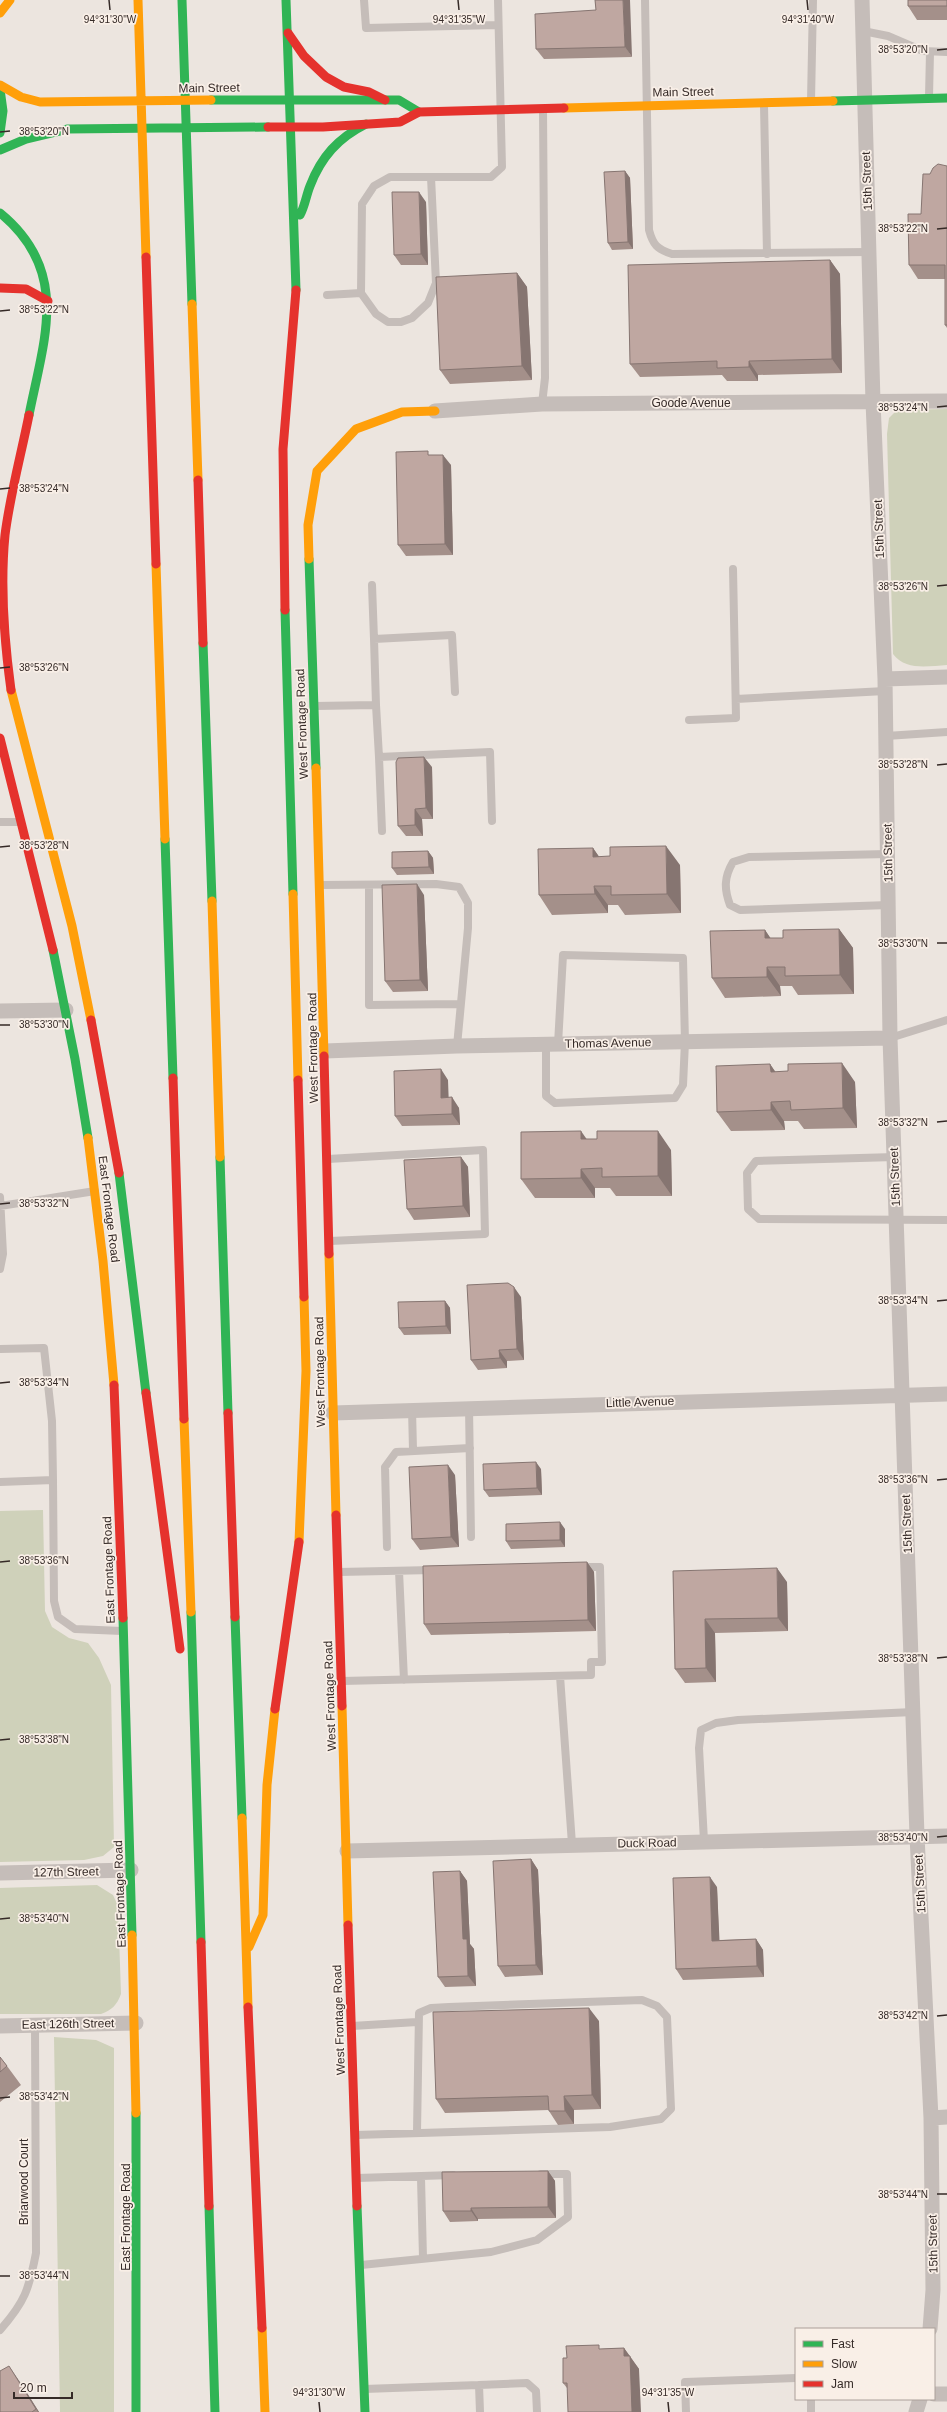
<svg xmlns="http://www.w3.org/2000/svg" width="947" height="2412" viewBox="0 0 947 2412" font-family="Helvetica,sans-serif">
<rect width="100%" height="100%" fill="#ece5df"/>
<path fill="#cfd1ba" d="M 947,409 L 947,665 C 928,666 906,671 893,654 L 887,434 L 889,418 L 897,410 Z
M 43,1510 L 45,1611 L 52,1627 L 69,1638 L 88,1643 L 99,1658 L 111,1685 L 114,1847 L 103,1856 L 84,1860 L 0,1862 L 0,1511 Z
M 97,1885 L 113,1895 L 118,1906 L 121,1994 C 117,2005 112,2010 101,2014 L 0,2014 L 0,1888 Z
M 54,2037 L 96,2040 L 114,2048 L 114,2412 L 60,2412 Z"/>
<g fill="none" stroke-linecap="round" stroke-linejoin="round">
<path stroke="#c5bdb9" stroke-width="8" d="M 364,0 L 366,28 L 498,25
M 645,0 L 649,230 C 653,245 657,249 672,254 L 869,252
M 863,31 L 888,36 L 923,51 L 947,52
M 929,97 L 930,52
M 811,101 L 813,0
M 764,105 L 767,254
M 361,293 L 376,314 L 388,322 L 401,322 L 412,318 L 428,303 L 436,283 L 431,177
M 327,295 L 361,293 L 362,204 L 374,186 L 390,177 L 491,177 L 502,167 L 498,0
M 542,404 L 545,378 L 543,110
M 372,585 L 374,639
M 736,699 L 885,691
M 376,705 L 374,639 L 452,635 L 455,692
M 315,706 L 376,705 L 379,757 L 490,752 L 492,821
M 689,720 L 736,718 L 733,569
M 886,736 L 947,732
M 379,757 L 382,831
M 0,822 L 21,822
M 888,854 L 749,857 L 733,862 C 724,877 724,889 730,905 L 740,910 L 889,905
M 320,885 L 436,884 L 459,887 L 468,903 L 468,928 L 457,1046
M 369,885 L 369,1005 L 460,1004
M 890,1038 L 947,1020
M 546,1045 L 546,1096 L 555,1103 L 675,1098 L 683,1085 L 685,1042 L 683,958 L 563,955 L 558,1044
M 895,1157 L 756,1161 L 747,1173 L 748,1209 L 759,1219 L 947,1220
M 328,1159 L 483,1150 L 485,1234 L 330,1241
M 0,1197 L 3,1254 L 0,1269
M 0,1206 L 95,1191
M 0,1349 L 44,1348 L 52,1421 L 53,1480
M 469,1407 L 471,1537
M 412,1409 L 413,1450
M 0,1482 L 53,1480 L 54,1601 L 58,1617 L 75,1629 L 122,1631
M 387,1547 L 385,1467 L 396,1452 L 470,1448
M 399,1571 L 404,1680
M 339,1572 L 433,1570
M 560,1676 L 572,1844
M 342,1681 L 591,1675 L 591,1662 L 602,1662 L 600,1567 L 581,1567
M 704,1841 L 699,1748 L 701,1730 L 716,1723 L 738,1720 L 913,1712
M 352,2026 L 417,2022
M 356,2135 L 610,2127 L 661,2119 L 671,2109 L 667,2017 L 657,2006 L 642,2000 L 449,2007 L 431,2008 L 419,2013 L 417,2132
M 357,2178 L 453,2175
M 421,2178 L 423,2258
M 361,2265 L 491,2252 L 537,2240 L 568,2217 L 567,2174 L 541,2174
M 0,2330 C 25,2302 29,2289 36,2253 L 35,2025
M 479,2385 L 527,2383 L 536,2391 L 537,2412
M 364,2389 L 479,2385 L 480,2412
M 811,2399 L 811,2412
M 686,2412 L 685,2382 L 796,2378"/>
<path stroke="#c5bdb9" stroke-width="15" d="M 862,0 L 873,402 L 885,679 L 890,1038 L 917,1836 L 931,2118 L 933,2290 L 930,2329
M 435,411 L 542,404 L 947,401
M 885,679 L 947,677
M 0,1011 L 66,1010
M 325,1051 L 457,1046 L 890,1038
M 333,1413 L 947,1394
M 347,1851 L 947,1836
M 0,1873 L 131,1870
M 0,2026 L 136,2023
M 931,2118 L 947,2117
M 934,2394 L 947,2394
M 916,2412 L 920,2399"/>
<path stroke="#30b455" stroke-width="9" d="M 182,0 L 192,304
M 286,0 L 296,290
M 0,89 L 3,111 L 0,133
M 211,100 L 399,100 L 419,112
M 833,101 L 947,98
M 0,150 L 26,139 L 68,129 L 268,127
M 0,213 C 71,271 44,339 29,415
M 300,215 C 305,206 306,196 310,186 C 321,157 338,138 366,124
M 309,559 L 316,768
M 285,610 L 293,894
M 203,643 L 212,901
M 165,839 L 173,1078
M 53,950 L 75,1059 L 88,1138
M 220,1157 L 228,1413
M 119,1173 L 146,1393
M 191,1612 L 201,1942
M 235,1617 L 242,1818
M 123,1618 L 132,1935
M 136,2113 L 136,2412
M 209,2206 L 215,2412
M 357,2206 L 365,2412"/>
<path stroke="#ff9f0a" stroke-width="9" d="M 138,0 L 146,257
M 0,13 L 10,0
M 0,85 L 21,97 L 40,102 L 211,100
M 564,108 L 833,101
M 192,304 L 198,480
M 309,559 L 308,525 L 317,471 L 356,429 L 402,412 L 435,411
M 156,564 L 165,839
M 11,690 L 72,926 L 91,1020
M 316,768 L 324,1056
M 293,894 L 298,1080
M 212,901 L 220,1157
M 88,1138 L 103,1261 L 114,1385
M 329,1254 L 336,1515
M 184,1419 L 191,1612
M 299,1542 L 306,1371 L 304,1297
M 342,1706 L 348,1925
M 242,1818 L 248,2007
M 132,1935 L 136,2113
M 249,1947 L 263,1915 L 267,1785 L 275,1709
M 262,2328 L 265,2412"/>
<path stroke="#e5322d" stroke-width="9" d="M 288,33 L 304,56 L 326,77 L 344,87 L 369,92 L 385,100
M 268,127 L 323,127 L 400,122 L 419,112 L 564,108
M 146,257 L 156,564
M 0,288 L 26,289 L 48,301
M 198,480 L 203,643
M 285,610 L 283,449 L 296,290
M 11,690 C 4,639 0,587 5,535 C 10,495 21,455 29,415
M 0,738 L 53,950
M 91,1020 L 119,1173
M 324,1056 L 329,1254
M 173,1078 L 184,1419
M 298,1080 L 304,1297
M 114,1385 L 123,1618
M 146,1393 L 180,1649
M 228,1413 L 235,1617
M 336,1515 L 342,1706
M 275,1709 L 299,1542
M 348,1925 L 357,2206
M 201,1942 L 209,2206
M 248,2007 L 262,2328"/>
</g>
<path fill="#a4908a" d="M 595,0 L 632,57 L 544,59 L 536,49 L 596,10 Z
M 947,0 L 947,20 L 917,20 L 908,6 Z
M 947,166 L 947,328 L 945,325 L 945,279 L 918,279 L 909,265 L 921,214 L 930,174 Z
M 625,171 L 630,178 L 633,249 L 612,250 L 608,243 Z
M 426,202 L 428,265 L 401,265 L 394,255 Z
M 830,260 L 840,274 L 842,373 L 758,375 L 758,381 L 727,381 L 722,375 L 640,377 L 630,364 Z
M 517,273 L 527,287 L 532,380 L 450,384 L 440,370 Z
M 430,455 L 451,465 L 453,555 L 406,556 L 398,545 Z
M 432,767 L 433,819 L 422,819 L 423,836 L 406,836 L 398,826 Z
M 593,848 L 599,857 L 680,865 L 681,913 L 625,915 L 618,905 L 608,905 L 608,913 L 552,915 L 539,895 Z
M 428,851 L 433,858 L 434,874 L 397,875 L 392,868 Z
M 424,895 L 428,991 L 393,992 L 385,981 Z
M 839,929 L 853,948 L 854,994 L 798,995 L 792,986 L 780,986 L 781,996 L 725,998 L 712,978 L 765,930 L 770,938 L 783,938 Z
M 770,1064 L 775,1072 L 855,1082 L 857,1128 L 804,1129 L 798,1121 L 784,1121 L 785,1130 L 731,1131 L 717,1112 Z
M 448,1080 L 448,1098 L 459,1108 L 460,1125 L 402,1126 L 395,1116 Z
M 587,1139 L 671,1150 L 672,1196 L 616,1196 L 610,1188 L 595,1188 L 595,1198 L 535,1198 L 521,1179 Z
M 461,1157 L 468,1167 L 470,1217 L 414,1220 L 407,1209 Z
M 521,1297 L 524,1360 L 507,1361 L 507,1368 L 478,1370 L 471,1360 Z
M 445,1301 L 450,1308 L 451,1334 L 404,1335 L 399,1328 Z
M 541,1469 L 542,1495 L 489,1497 L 484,1490 Z
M 455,1475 L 459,1547 L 420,1550 L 412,1539 Z
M 565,1529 L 565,1547 L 511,1549 L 506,1541 Z
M 587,1562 L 594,1572 L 596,1631 L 431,1635 L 424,1624 Z
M 673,1571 L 787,1582 L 788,1631 L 715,1633 L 716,1682 L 685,1683 L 675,1669 Z
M 531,1859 L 538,1870 L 543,1975 L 505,1977 L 498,1966 Z
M 460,1871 L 467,1881 L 470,1944 L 474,1949 L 476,1986 L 445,1987 L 438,1977 Z
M 717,1887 L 719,1940 L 756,1939 L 763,1950 L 764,1977 L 683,1980 L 676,1969 Z
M 599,2021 L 601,2109 L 574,2110 L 574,2124 L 558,2125 L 549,2111 L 549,2110 L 445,2113 L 436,2099 Z
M 0,2057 L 7,2066 L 21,2085 L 0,2102 Z
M 548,2171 L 555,2181 L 556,2218 L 478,2219 L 478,2221 L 450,2222 L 443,2211 Z
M 624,2348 L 639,2369 L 567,2388 L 563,2383 L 567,2358 L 601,2349 Z
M 22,2385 L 39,2412 L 0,2412 Z"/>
<path fill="#867571" d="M 623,0 L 630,0 L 632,57 L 625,47 Z
M 625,171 L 630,178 L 633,249 L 628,242 Z
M 419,192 L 426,202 L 428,265 L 421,254 Z
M 830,260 L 840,274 L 842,373 L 832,359 Z
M 517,273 L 527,287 L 532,380 L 522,366 Z
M 749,361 L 758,375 L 758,381 L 749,367 Z
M 443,455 L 451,465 L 453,555 L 445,544 Z
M 424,757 L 432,767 L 433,819 L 426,808 Z
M 415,809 L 422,819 L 423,836 L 415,825 Z
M 666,846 L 680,865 L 681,913 L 667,894 Z
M 593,848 L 607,868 L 593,857 Z
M 428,851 L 433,858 L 434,874 L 429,867 Z
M 417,884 L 424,895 L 428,991 L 420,980 Z
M 594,886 L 608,905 L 608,913 L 595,894 Z
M 839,929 L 853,948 L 854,994 L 840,975 Z
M 765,930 L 778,949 L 765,938 Z
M 767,967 L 780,986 L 781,996 L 767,977 Z
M 842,1063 L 855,1082 L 857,1128 L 843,1108 Z
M 770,1064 L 784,1084 L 771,1072 Z
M 441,1069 L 448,1080 L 449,1108 L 441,1098 Z
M 452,1097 L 459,1108 L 460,1125 L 452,1114 Z
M 771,1102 L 784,1121 L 785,1130 L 771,1110 Z
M 581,1131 L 595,1151 L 581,1139 Z
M 658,1131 L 671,1150 L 672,1196 L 658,1176 Z
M 461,1157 L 468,1167 L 470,1217 L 463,1206 Z
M 581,1169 L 595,1188 L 595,1198 L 581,1178 Z
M 514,1287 L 521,1297 L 524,1360 L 517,1349 Z
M 445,1301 L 450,1308 L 451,1334 L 446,1326 Z
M 499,1350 L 507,1361 L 507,1368 L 500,1358 Z
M 536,1462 L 541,1469 L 542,1495 L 537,1488 Z
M 448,1465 L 455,1475 L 459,1547 L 451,1537 Z
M 560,1522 L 565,1529 L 565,1547 L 560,1540 Z
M 587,1562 L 594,1572 L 596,1631 L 588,1620 Z
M 777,1568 L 787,1582 L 788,1631 L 778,1618 Z
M 705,1619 L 715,1633 L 716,1682 L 706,1668 Z
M 531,1859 L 538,1870 L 543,1975 L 536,1965 Z
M 460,1871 L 467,1881 L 470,1944 L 474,1949 L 476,1986 L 468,1976 L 463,1939 Z
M 710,1877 L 717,1887 L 720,1951 L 712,1941 Z
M 756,1939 L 763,1950 L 764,1977 L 757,1966 Z
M 589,2008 L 599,2021 L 601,2109 L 592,2095 Z
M 564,2096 L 574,2110 L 574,2124 L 565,2111 Z
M 548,2171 L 555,2181 L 556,2218 L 548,2207 Z
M 471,2208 L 478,2219 L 478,2221 L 471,2211 Z
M 624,2348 L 639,2369 L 641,2412 L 632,2412 L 624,2356 Z
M 9,2366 L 22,2385 L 39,2412 L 38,2412 L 36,2409 Z"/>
<path fill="#bfa7a1" stroke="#867571" d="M 595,0 L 623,0 L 625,47 L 536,49 L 535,14 L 596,10 Z
M 908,0 L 947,0 L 947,6 L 908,6 Z
M 938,164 L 947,166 L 947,325 L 945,325 L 945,265 L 909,265 L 908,214 L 921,214 L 923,174 L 930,174 L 933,168 Z
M 625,171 L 628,242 L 608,243 L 604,172 Z
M 392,192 L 419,192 L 421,254 L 394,255 Z
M 830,260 L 832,359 L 749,361 L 749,367 L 717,368 L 717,361 L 630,364 L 628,265 Z
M 517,273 L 522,366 L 440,370 L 436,277 Z
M 428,451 L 428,455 L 443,455 L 445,544 L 398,545 L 396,452 Z
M 424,757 L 426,808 L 415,809 L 415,825 L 398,826 L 396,762 L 398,758 Z
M 666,846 L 667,894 L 611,895 L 611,886 L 594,886 L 595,894 L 539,895 L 538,849 L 593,848 L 593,857 L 610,856 L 610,847 Z
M 428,851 L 429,867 L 392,868 L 392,852 Z
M 417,884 L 420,980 L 385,981 L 382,885 Z
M 839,929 L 840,975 L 785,976 L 785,967 L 767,967 L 767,977 L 712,978 L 710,931 L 765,930 L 765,938 L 783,938 L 783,930 Z
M 842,1063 L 843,1108 L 791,1110 L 790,1101 L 771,1102 L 771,1110 L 717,1112 L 716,1066 L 770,1064 L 771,1072 L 788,1071 L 788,1064 Z
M 441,1069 L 441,1098 L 452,1097 L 452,1114 L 395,1116 L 394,1071 Z
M 581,1131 L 581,1139 L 597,1139 L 597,1131 L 658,1131 L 658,1176 L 602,1177 L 602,1168 L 581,1169 L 581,1178 L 521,1179 L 521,1132 Z
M 461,1157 L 463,1206 L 407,1209 L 404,1160 Z
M 508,1283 L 514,1287 L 517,1349 L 499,1350 L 500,1358 L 471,1360 L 467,1285 Z
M 445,1301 L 446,1326 L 399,1328 L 398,1302 Z
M 536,1462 L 537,1488 L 484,1490 L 483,1464 Z
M 448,1465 L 451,1537 L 412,1539 L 409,1467 Z
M 560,1522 L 560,1540 L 506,1541 L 506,1524 Z
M 587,1562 L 588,1620 L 424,1624 L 423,1566 Z
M 777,1568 L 778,1618 L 705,1619 L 706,1668 L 675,1669 L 673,1571 Z
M 531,1859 L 536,1965 L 498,1966 L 493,1861 Z
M 460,1871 L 463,1939 L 467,1939 L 468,1976 L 438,1977 L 433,1872 Z
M 710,1877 L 712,1941 L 756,1939 L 757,1966 L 676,1969 L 673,1878 Z
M 589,2008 L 592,2095 L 564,2096 L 565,2111 L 549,2111 L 548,2096 L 436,2099 L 433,2012 Z
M 0,2057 L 7,2066 L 0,2072 Z
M 548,2171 L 548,2207 L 471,2208 L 471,2211 L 443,2211 L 442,2172 Z
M 599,2345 L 599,2349 L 624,2348 L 624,2356 L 630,2356 L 632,2412 L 568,2412 L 567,2383 L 563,2383 L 563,2358 L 567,2358 L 566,2346 Z
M 9,2366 L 36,2409 L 32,2412 L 0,2412 L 0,2371 Z"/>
<path fill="none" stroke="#352a27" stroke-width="1.5" d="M 109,0 L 110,10M 458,0 L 459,10M 807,0 L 808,10M 937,50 L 947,49M 0,132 L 10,131M 937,229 L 947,228M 0,311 L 10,310M 937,407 L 947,406M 0,489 L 10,488M 937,586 L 947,585M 0,668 L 10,667M 937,765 L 947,764M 0,847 L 10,846M 937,943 L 947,943M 0,1025 L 10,1025M 937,1122 L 947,1121M 0,1204 L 10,1203M 937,1301 L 947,1300M 0,1383 L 10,1382M 937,1480 L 947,1479M 0,1562 L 10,1561M 937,1658 L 947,1657M 0,1740 L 10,1739M 937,1837 L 947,1836M 0,1919 L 10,1918M 937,2016 L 947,2015M 0,2098 L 10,2097M 937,2194 L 947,2194M 0,2276 L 10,2276M 319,2402 L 320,2412M 668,2402 L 669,2412"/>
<g text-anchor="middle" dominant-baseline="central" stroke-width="3.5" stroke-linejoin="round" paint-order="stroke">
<g font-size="12" fill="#352a27" stroke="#f9efe7">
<text transform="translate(209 88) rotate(-1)">Main Street</text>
<text transform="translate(683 92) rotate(-1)">Main Street</text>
<text transform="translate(867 181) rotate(-92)">15th Street</text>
<text x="691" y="403">Goode Avenue</text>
<text transform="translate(879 529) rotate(-92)">15th Street</text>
<text transform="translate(302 724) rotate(-92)">West Frontage Road</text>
<text transform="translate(888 853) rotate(-91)">15th Street</text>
<text transform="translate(608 1043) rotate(-1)">Thomas Avenue</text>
<text transform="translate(313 1048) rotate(-91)">West Frontage Road</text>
<text transform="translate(895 1177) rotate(-92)">15th Street</text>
<text transform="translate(109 1209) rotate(83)">East Frontage Road</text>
<text transform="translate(320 1372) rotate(-91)">West Frontage Road</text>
<text transform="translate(640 1402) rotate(-2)">Little Avenue</text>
<text transform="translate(907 1524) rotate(-92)">15th Street</text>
<text transform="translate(109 1570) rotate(-92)">East Frontage Road</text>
<text transform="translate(330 1696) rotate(-92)">West Frontage Road</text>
<text transform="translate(647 1843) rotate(-1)">Duck Road</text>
<text transform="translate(66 1872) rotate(-1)">127th Street</text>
<text transform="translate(920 1884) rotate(-93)">15th Street</text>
<text transform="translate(120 1894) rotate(-92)">East Frontage Road</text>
<text transform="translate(339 2020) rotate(-92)">West Frontage Road</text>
<text transform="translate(68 2024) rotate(-1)">East 126th Street</text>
<text transform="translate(24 2182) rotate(-90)">Briarwood Court</text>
<text transform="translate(126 2217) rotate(-90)">East Frontage Road</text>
<text transform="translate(933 2244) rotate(-91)">15th Street</text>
</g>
</g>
<g font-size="10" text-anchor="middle" fill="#352a27" stroke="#f9efe7" stroke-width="3.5" stroke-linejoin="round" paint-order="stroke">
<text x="110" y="23">94°31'30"W</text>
<text x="459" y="23">94°31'35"W</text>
<text x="808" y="23">94°31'40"W</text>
<text x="903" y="53">38°53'20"N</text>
<text x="44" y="135">38°53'20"N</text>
<text x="903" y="232">38°53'22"N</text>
<text x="44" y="313">38°53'22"N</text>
<text x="903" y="411">38°53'24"N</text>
<text x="44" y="492">38°53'24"N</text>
<text x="903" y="590">38°53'26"N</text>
<text x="44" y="671">38°53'26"N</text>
<text x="903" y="768">38°53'28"N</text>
<text x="44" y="849">38°53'28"N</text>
<text x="903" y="947">38°53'30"N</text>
<text x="44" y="1028">38°53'30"N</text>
<text x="903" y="1126">38°53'32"N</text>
<text x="44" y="1207">38°53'32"N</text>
<text x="903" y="1304">38°53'34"N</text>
<text x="44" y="1386">38°53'34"N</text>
<text x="903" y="1483">38°53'36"N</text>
<text x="44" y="1564">38°53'36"N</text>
<text x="903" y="1662">38°53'38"N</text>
<text x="44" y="1743">38°53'38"N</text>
<text x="903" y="1841">38°53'40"N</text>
<text x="44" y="1922">38°53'40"N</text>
<text x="903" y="2019">38°53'42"N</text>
<text x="44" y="2100">38°53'42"N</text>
<text x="903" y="2198">38°53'44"N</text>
<text x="44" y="2279">38°53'44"N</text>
<text x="319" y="2396">94°31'30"W</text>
<text x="668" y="2396">94°31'35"W</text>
</g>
<rect x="795" y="2328" width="140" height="72" fill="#f9efe7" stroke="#aba09a"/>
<rect x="803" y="2341" width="20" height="6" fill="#30b455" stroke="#aba09a"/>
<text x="831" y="2348" font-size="12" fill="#352a27">Fast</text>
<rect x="803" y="2361" width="20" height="6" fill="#ff9f0a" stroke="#aba09a"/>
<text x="831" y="2368" font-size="12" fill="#352a27">Slow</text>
<rect x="803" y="2381" width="20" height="6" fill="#e5322d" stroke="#aba09a"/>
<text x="831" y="2388" font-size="12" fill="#352a27">Jam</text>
<path d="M14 2392v6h58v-6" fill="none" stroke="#352a27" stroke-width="2"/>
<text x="20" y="2392" font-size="12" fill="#352a27" stroke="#f9efe7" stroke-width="3" paint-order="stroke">20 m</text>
</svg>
